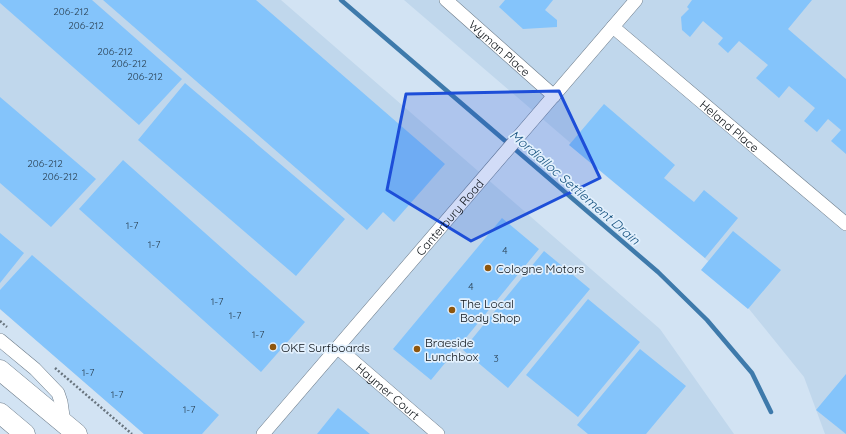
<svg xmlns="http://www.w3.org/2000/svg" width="846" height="434" viewBox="0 0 846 434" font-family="Quicksand,sans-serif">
<rect width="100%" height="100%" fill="#d2e3f3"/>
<path fill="#c0d7ec" d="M 0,0 L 281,0 L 660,329 L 734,434 L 144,434 L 0,309 Z
M 404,0 L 846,0 L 846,434 L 825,434 L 804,377 L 715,267 Z"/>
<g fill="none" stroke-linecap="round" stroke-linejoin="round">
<path stroke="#3e7aab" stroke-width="4.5" d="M 341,0 L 658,272 L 707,320 L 752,373 L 771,412"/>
</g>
<path fill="#84c4fb" d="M 0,0 L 92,0 L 182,79 L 139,125 L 0,3 Z
M 103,0 L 256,0 L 445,164 L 394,222 L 383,212 L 367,230 Z
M 505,0 L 553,0 L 545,10 L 557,20 L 557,27 L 523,29 L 499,7 Z
M 692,0 L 812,0 L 788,29 L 846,79 L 846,154 L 831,141 L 841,130 L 828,119 L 817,132 L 804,121 L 815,108 L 789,86 L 779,98 L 756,78 L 768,65 L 739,41 L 728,53 L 718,44 L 723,38 L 703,21 L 690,37 L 682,30 L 681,17 L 689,9 L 687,7 Z
M 185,83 L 345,219 L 296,276 L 138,140 Z
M 0,97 L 96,179 L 51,227 L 0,183 Z
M 604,104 L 675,165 L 664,178 L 694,202 L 704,190 L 738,218 L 705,258 L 569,145 Z
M 123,160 L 305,322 L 261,372 L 79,209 Z
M 502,218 L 539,249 L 431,380 L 393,349 Z
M 733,231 L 781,270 L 748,309 L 701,270 Z
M 0,233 L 24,253 L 0,283 Z
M 544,251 L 590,289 L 508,388 L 463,350 Z
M 32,255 L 219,415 L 202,434 L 144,434 L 0,309 L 0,290 Z
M 588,299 L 640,342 L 578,417 L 526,375 Z
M 640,349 L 686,386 L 646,434 L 588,434 L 577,425 Z
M 846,374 L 846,434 L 816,410 Z
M 338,408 L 370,434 L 317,434 Z"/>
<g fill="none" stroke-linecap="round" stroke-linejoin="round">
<defs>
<g id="minor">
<path id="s1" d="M 446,0 L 554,96"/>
<path id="s2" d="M 613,27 L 846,224"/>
<path d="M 0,340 L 35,369 L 58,393 L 61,402 L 64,423"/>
<path id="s3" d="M 338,348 L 438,434"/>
<path id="s4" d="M 263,434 L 636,0"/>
</g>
<path id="primary" d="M 0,370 L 77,434
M 0,413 L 25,434"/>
</defs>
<use href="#minor" stroke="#6c7b89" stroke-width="14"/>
<use href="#primary" stroke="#6c7b89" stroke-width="21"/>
<path stroke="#68747e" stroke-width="2.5" stroke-dasharray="2 2" stroke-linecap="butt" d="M 0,321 L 7,327
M 55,368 L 132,434"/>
<use href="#minor" stroke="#fff" stroke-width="13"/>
<use href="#primary" stroke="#fff" stroke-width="20"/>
</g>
<path fill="#1d4ed8" fill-opacity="0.2" stroke="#1d4ed8" stroke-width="3" stroke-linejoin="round" d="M 559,91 L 600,178 L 471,241 L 387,190 L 406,94 Z"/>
<g fill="#8e560d" stroke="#e2f0fd" stroke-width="1.5">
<circle cx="488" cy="268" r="4"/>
<circle cx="452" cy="310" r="4"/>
<circle cx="273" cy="347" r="4"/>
<circle cx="417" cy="349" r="4"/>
</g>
<g text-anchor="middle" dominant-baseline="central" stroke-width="3.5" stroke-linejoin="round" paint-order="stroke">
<g font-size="10" fill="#283d4e">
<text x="71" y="11">206-212</text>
<text x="86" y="25">206-212</text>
<text x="115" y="51">206-212</text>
<text x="129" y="63">206-212</text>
<text x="145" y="76">206-212</text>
<text x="45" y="163">206-212</text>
<text x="60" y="176">206-212</text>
<text x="132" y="225">1-7</text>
<text x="154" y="244">1-7</text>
<text x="505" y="250">4</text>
<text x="471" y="286">4</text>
<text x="217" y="301">1-7</text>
<text x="235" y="315">1-7</text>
<text x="258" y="334">1-7</text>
<text x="496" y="358">3</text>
<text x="88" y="372">1-7</text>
<text x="117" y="394">1-7</text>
<text x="189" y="409">1-7</text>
</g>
<g font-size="12" fill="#0a1015" stroke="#e2f0fd">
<text stroke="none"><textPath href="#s1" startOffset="72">Wyman Place</textPath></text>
<text stroke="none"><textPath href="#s2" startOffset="153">Heland Place</textPath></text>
<text stroke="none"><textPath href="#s4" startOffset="286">Canterbury Road</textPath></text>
<text stroke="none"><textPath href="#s3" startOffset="66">Haymer Court</textPath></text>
</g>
<g font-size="12" fill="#0a1015" stroke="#e2f0fd" text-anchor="start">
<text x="496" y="268">Cologne Motors</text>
<text x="460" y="303">The Local<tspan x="460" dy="14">Body Shop</tspan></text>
<text x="425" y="342">Braeside<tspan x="425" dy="14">Lunchbox</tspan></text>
<text x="281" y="347">OKE Surfboards</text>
</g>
<g font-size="13" font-style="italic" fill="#195480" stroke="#e2f0fd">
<text transform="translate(575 187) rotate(41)">Mordialloc Settlement Drain</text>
</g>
</g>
</svg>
